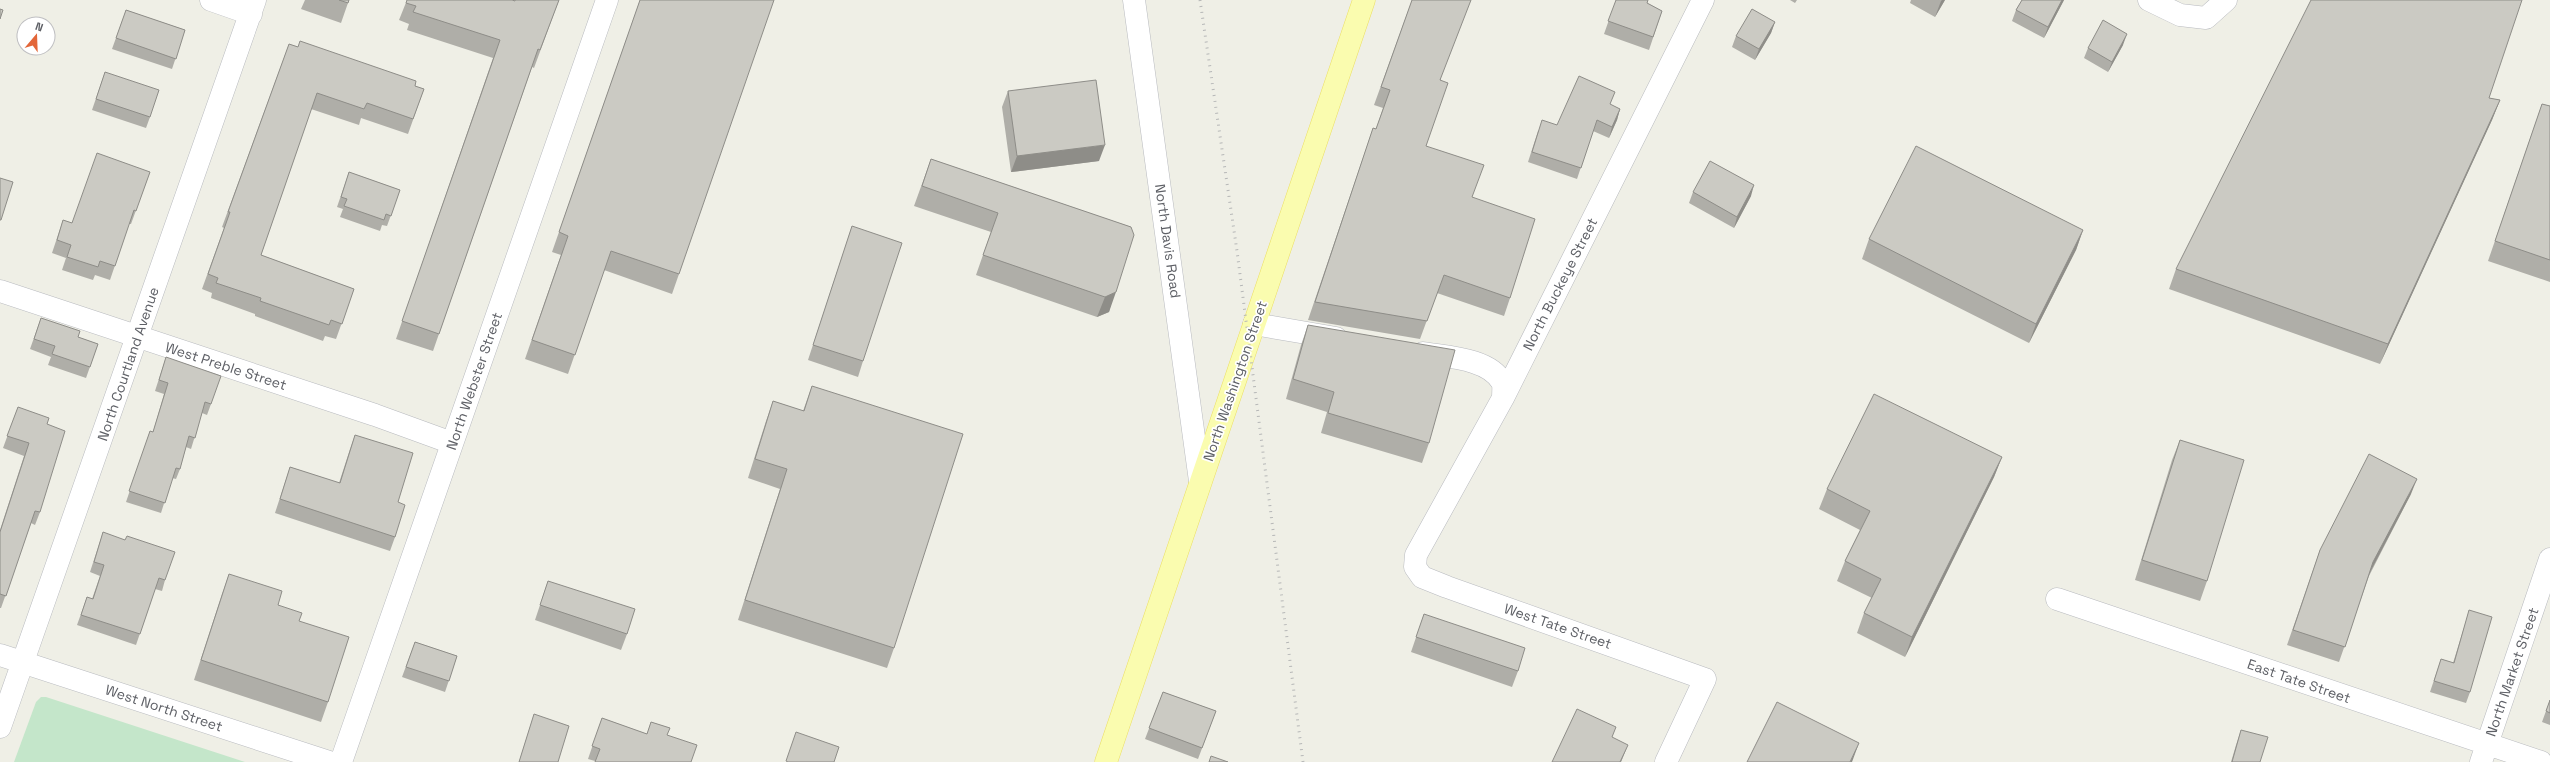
<svg xmlns="http://www.w3.org/2000/svg" width="2550" height="762" viewBox="0 0 2550 762" font-family="'Space Grotesk',sans-serif">
<rect width="100%" height="100%" fill="#efefe6"/>
<path fill="#c4e6ca" d="M 41,697 L 46,697 L 245,762 L 14,762 L 36,702 Z"/>
<g fill="none" stroke-linecap="round" stroke-linejoin="round">
<defs>
<path id="minor" d="M 211,0 L 251,14
M 1134,0 L 1200,481
M 2149,0 L 2180,15 L 2206,18 L 2226,0
M 0,291 L 375,415 L 452,443
M 1254,324 L 1336,338
M 1423,353 C 1446,357 1489,358 1502,382 C 1504,386 1503,393 1503,398
M 2057,599 L 2541,762
M 0,655 L 329,762
M 0,727 L 255,0
M 341,762 L 607,0
M 1666,762 L 1705,679 L 1447,587 L 1422,577 L 1415,567 L 1416,555 L 1503,398 L 1703,0
M 2481,762 L 2550,559"/>
<path id="major" d="M 1106,762 L 1364,0"/>
</defs>
<use href="#minor" stroke="#b8babf" stroke-width="23"/>
<use href="#major" stroke="#ecdf62" stroke-width="23"/>
<use href="#minor" stroke="#fff" stroke-width="22"/>
<use href="#major" stroke="#fafcaf" stroke-width="22"/>
<path stroke="#b6b7b7" stroke-width="3" stroke-dasharray="1 5" stroke-linecap="butt" d="M 1200,0 L 1237,251 L 1303,762"/>
</g>
<path fill="#afaea8" d="M 305,0 L 349,0 L 341,23 L 301,9 Z
M 407,0 L 514,1 L 515,0 L 559,0 L 534,68 L 532,67 L 433,351 L 396,339 L 493,58 L 407,30 L 409,24 L 399,20 Z
M 640,0 L 679,274 L 672,294 L 604,270 L 568,374 L 525,359 L 561,255 L 552,252 Z
M 1412,0 L 1441,80 L 1426,146 L 1472,197 L 1510,298 L 1504,316 L 1437,293 L 1420,339 L 1308,320 L 1367,146 L 1373,128 L 1376,129 L 1383,108 L 1374,105 Z
M 1616,0 L 1647,3 L 1662,11 L 1649,50 L 1604,34 Z
M 1790,0 L 1797,0 L 1795,3 Z
M 1911,0 L 1945,0 L 1935,17 L 1910,3 Z
M 2022,0 L 2064,0 L 2044,38 L 2012,21 L 2016,10 Z
M 126,10 L 185,30 L 172,69 L 112,49 Z
M 1775,22 L 1771,33 L 1755,60 L 1732,47 L 1736,36 Z
M 289,44 L 424,89 L 408,134 L 361,118 L 359,125 L 311,109 L 261,255 L 354,289 L 336,339 L 325,336 L 323,341 L 255,316 L 255,314 L 211,298 L 212,293 L 202,289 L 224,228 L 222,227 Z
M 2123,45 L 2108,72 L 2084,58 L 2088,48 Z
M 105,72 L 150,117 L 146,128 L 92,110 Z
M 1008,91 L 1099,161 L 1011,172 L 1002,107 Z
M 2489,98 L 2500,100 L 2492,120 L 2380,364 L 2169,289 L 2176,269 Z
M 2542,104 L 2550,106 L 2550,282 L 2488,261 Z
M 1611,105 L 1620,109 L 1617,120 L 1609,138 L 1593,131 L 1577,179 L 1528,162 L 1538,131 L 1557,125 Z
M 931,159 L 1131,227 L 1109,312 L 1097,317 L 976,275 L 991,232 L 914,206 Z
M 150,172 L 131,224 L 129,224 L 110,280 L 95,275 L 93,280 L 62,270 L 66,258 L 52,253 L 63,220 L 72,223 Z
M 349,172 L 400,190 L 387,226 L 382,225 L 380,231 L 340,217 L 343,209 L 337,207 Z
M 1693,192 L 1751,196 L 1734,228 L 1689,203 Z
M 852,226 L 863,361 L 858,377 L 808,360 Z
M 2083,230 L 2076,250 L 2029,343 L 1862,259 L 1869,239 Z
M 41,318 L 78,337 L 98,344 L 86,378 L 48,365 L 51,357 L 30,349 Z
M 1308,325 L 1429,443 L 1422,463 L 1321,433 L 1327,412 L 1286,399 L 1301,345 Z
M 166,357 L 211,404 L 207,415 L 202,413 L 191,449 L 186,447 L 180,469 L 176,479 L 172,478 L 161,513 L 126,502 L 150,431 L 153,432 L 164,394 L 155,391 Z
M 812,386 L 894,648 L 887,668 L 738,620 L 780,489 L 748,478 L 766,421 L 773,401 L 803,411 Z
M 18,407 L 47,424 L 40,512 L 35,525 L 31,523 L 1,608 L 0,608 L 0,530 L 24,456 L 3,448 Z
M 355,435 L 398,502 L 395,537 L 390,551 L 275,513 L 290,467 L 339,483 L 350,449 Z
M 2180,440 L 2207,581 L 2200,601 L 2135,580 L 2172,460 Z
M 2002,457 L 1994,477 L 1905,657 L 1857,633 L 1864,613 L 1872,598 L 1837,581 L 1845,561 L 1860,530 L 1819,509 L 1827,489 Z
M 2411,494 L 2369,576 L 2339,662 L 2287,645 L 2320,550 Z
M 103,532 L 165,580 L 162,591 L 155,589 L 136,645 L 77,625 L 87,597 L 92,599 L 100,576 L 90,572 Z
M 229,574 L 278,605 L 299,621 L 328,702 L 321,722 L 194,680 L 222,594 Z
M 548,581 L 627,634 L 621,650 L 535,620 Z
M 2469,610 L 2470,692 L 2466,703 L 2430,692 L 2441,659 L 2453,663 L 2466,621 Z
M 1424,614 L 1518,671 L 1512,687 L 1411,652 Z
M 415,642 L 457,656 L 445,692 L 402,677 Z
M 1163,692 L 1216,711 L 1198,759 L 1145,739 Z
M 2550,700 L 2550,725 L 2542,722 Z
M 534,714 L 558,762 L 519,762 Z
M 602,718 L 647,734 L 651,722 L 670,728 L 595,761 L 588,759 Z
M 2241,730 L 2260,762 L 2231,762 L 2236,745 Z"/>
<path fill="#8e8d88" d="M 1942,0 L 1945,0 L 1935,17 L 1941,1 Z
M 2062,0 L 2064,0 L 2044,38 L 2048,27 Z
M 1775,22 L 1771,33 L 1755,60 L 1759,49 Z
M 2127,34 L 2123,45 L 2108,72 L 2112,62 Z
M 2500,100 L 2492,120 L 2380,364 L 2388,344 Z
M 1620,109 L 1617,120 L 1609,138 L 1612,127 Z
M 1105,145 L 1099,161 L 1011,172 L 1017,156 Z
M 1754,185 L 1751,196 L 1734,228 L 1737,217 Z
M 2083,230 L 2076,250 L 2029,343 L 2036,324 Z
M 1116,292 L 1109,312 L 1097,317 L 1105,297 Z
M 2002,457 L 1994,477 L 1905,657 L 1912,637 Z
M 2417,479 L 2411,494 L 2367,578 L 2373,562 Z
M 1859,743 L 1852,762 L 1850,762 Z
M 1628,745 L 1621,762 L 1620,762 Z"/>
<path fill="#cbcac3" stroke="#8e8d88" d="M 339,0 L 349,0 L 348,3 Z
M 407,0 L 512,0 L 515,1 L 515,0 L 559,0 L 540,50 L 538,49 L 439,334 L 402,321 L 500,40 L 413,12 L 416,6 L 406,3 Z
M 640,0 L 774,0 L 679,274 L 611,251 L 575,355 L 532,340 L 568,236 L 559,232 Z
M 1412,0 L 1471,0 L 1440,80 L 1448,83 L 1426,146 L 1484,165 L 1472,197 L 1535,219 L 1510,298 L 1444,275 L 1427,321 L 1315,302 L 1373,128 L 1376,129 L 1390,90 L 1381,87 Z
M 1616,0 L 1648,0 L 1647,3 L 1662,11 L 1653,37 L 1608,21 Z
M 2022,0 L 2062,0 L 2048,27 L 2016,10 Z
M 2311,0 L 2522,0 L 2489,98 L 2500,100 L 2388,344 L 2176,269 Z
M 0,9 L 3,10 L 0,19 Z
M 1752,9 L 1775,22 L 1759,49 L 1736,36 Z
M 126,10 L 185,30 L 176,59 L 116,38 Z
M 2103,20 L 2127,34 L 2112,62 L 2088,48 Z
M 300,41 L 416,81 L 415,86 L 424,89 L 413,119 L 367,103 L 364,109 L 317,93 L 261,255 L 354,289 L 342,324 L 331,320 L 329,325 L 260,301 L 261,298 L 216,283 L 218,278 L 208,274 L 230,212 L 228,212 L 289,44 L 298,47 Z
M 105,72 L 159,90 L 150,117 L 96,99 Z
M 1579,76 L 1615,92 L 1610,104 L 1620,109 L 1612,127 L 1597,120 L 1581,168 L 1532,152 L 1542,120 L 1557,125 Z
M 1096,80 L 1105,145 L 1017,156 L 1008,91 Z
M 2542,104 L 2550,106 L 2550,260 L 2495,241 Z
M 1916,146 L 2083,230 L 2036,324 L 1869,239 Z
M 97,153 L 150,172 L 136,211 L 134,210 L 115,266 L 100,261 L 98,267 L 67,257 L 71,245 L 57,240 L 63,220 L 72,223 Z
M 931,159 L 1131,227 L 1134,235 L 1116,292 L 1105,297 L 983,255 L 998,213 L 922,186 Z
M 1710,161 L 1754,185 L 1737,217 L 1693,192 Z
M 349,172 L 400,190 L 391,216 L 386,214 L 384,220 L 344,206 L 347,199 L 341,197 Z
M 0,178 L 13,182 L 1,220 L 0,220 Z
M 852,226 L 902,243 L 863,361 L 813,345 Z
M 41,318 L 80,331 L 78,337 L 98,344 L 90,367 L 52,354 L 55,346 L 34,339 Z
M 1308,325 L 1455,350 L 1429,443 L 1328,413 L 1334,392 L 1293,379 Z
M 166,357 L 221,376 L 211,404 L 205,402 L 195,438 L 189,436 L 180,469 L 176,468 L 165,503 L 129,491 L 150,431 L 153,432 L 168,383 L 159,380 Z
M 812,386 L 963,434 L 894,648 L 745,600 L 787,469 L 755,459 L 773,401 L 804,411 Z
M 1874,394 L 2002,457 L 1912,637 L 1864,613 L 1881,579 L 1845,561 L 1870,511 L 1827,489 Z
M 18,407 L 49,418 L 47,424 L 65,431 L 40,512 L 35,511 L 6,596 L 0,594 L 0,532 L 29,443 L 7,436 Z
M 355,435 L 413,453 L 398,502 L 405,505 L 395,537 L 280,499 L 290,467 L 340,483 Z
M 2180,440 L 2244,460 L 2207,581 L 2142,560 Z
M 2369,454 L 2417,479 L 2373,562 L 2345,647 L 2293,630 L 2320,550 Z
M 103,532 L 125,540 L 127,536 L 175,552 L 165,580 L 159,578 L 140,634 L 81,615 L 87,597 L 93,599 L 104,565 L 94,562 Z
M 229,574 L 282,591 L 278,605 L 302,613 L 299,621 L 349,637 L 328,702 L 201,660 Z
M 548,581 L 635,609 L 627,634 L 540,605 Z
M 2469,610 L 2492,617 L 2470,692 L 2434,681 L 2441,659 L 2454,663 Z
M 1424,614 L 1525,648 L 1518,671 L 1416,637 Z
M 415,642 L 457,656 L 449,681 L 406,667 Z
M 1163,692 L 1216,711 L 1202,748 L 1149,728 Z
M 2550,700 L 2550,713 L 2546,711 Z
M 1777,702 L 1859,743 L 1850,762 L 1747,762 Z
M 1577,709 L 1616,727 L 1612,737 L 1628,745 L 1620,762 L 1552,762 Z
M 534,714 L 569,726 L 558,762 L 519,762 Z
M 602,718 L 647,734 L 651,722 L 670,728 L 667,735 L 697,745 L 691,762 L 595,762 L 600,749 L 592,746 Z
M 2241,730 L 2268,737 L 2260,762 L 2232,762 Z
M 796,732 L 839,747 L 834,762 L 788,762 L 786,761 Z
M 1211,756 L 1228,762 L 1209,762 Z"/>
<g text-anchor="middle" dominant-baseline="central" stroke-width="3.5" stroke-linejoin="round" paint-order="stroke">
<g font-size="14" fill="#5e6066" stroke="#fff">
<text transform="translate(1168 241) rotate(82)">North Davis Road</text>
<text transform="translate(1560 284) rotate(-63)">North Buckeye Street</text>
<text transform="translate(128 364) rotate(-71)">North Courtland Avenue</text>
<text transform="translate(226 366) rotate(18)">West Preble Street</text>
<text transform="translate(474 381) rotate(-71)">North Webster Street</text>
<text transform="translate(1235 381) rotate(-71)">North Washington Street</text>
<text transform="translate(1558 626) rotate(19)">West Tate Street</text>
<text transform="translate(2512 672) rotate(-71)">North Market Street</text>
<text transform="translate(2299 681) rotate(19)">East Tate Street</text>
<text transform="translate(164 708) rotate(18)">West North Street</text>
</g>
</g>
<g transform="translate(36 36) rotate(19)"><circle r="19" fill="#ffffff" stroke="#bfbfc2"/>
<path d="M0-3L7 15L0 10L-7 15Z" fill="#e36639"/>
<text y="-6" font-size="11" font-weight="bold" text-anchor="middle" fill="#5e6066">N</text>
</g>
</svg>
